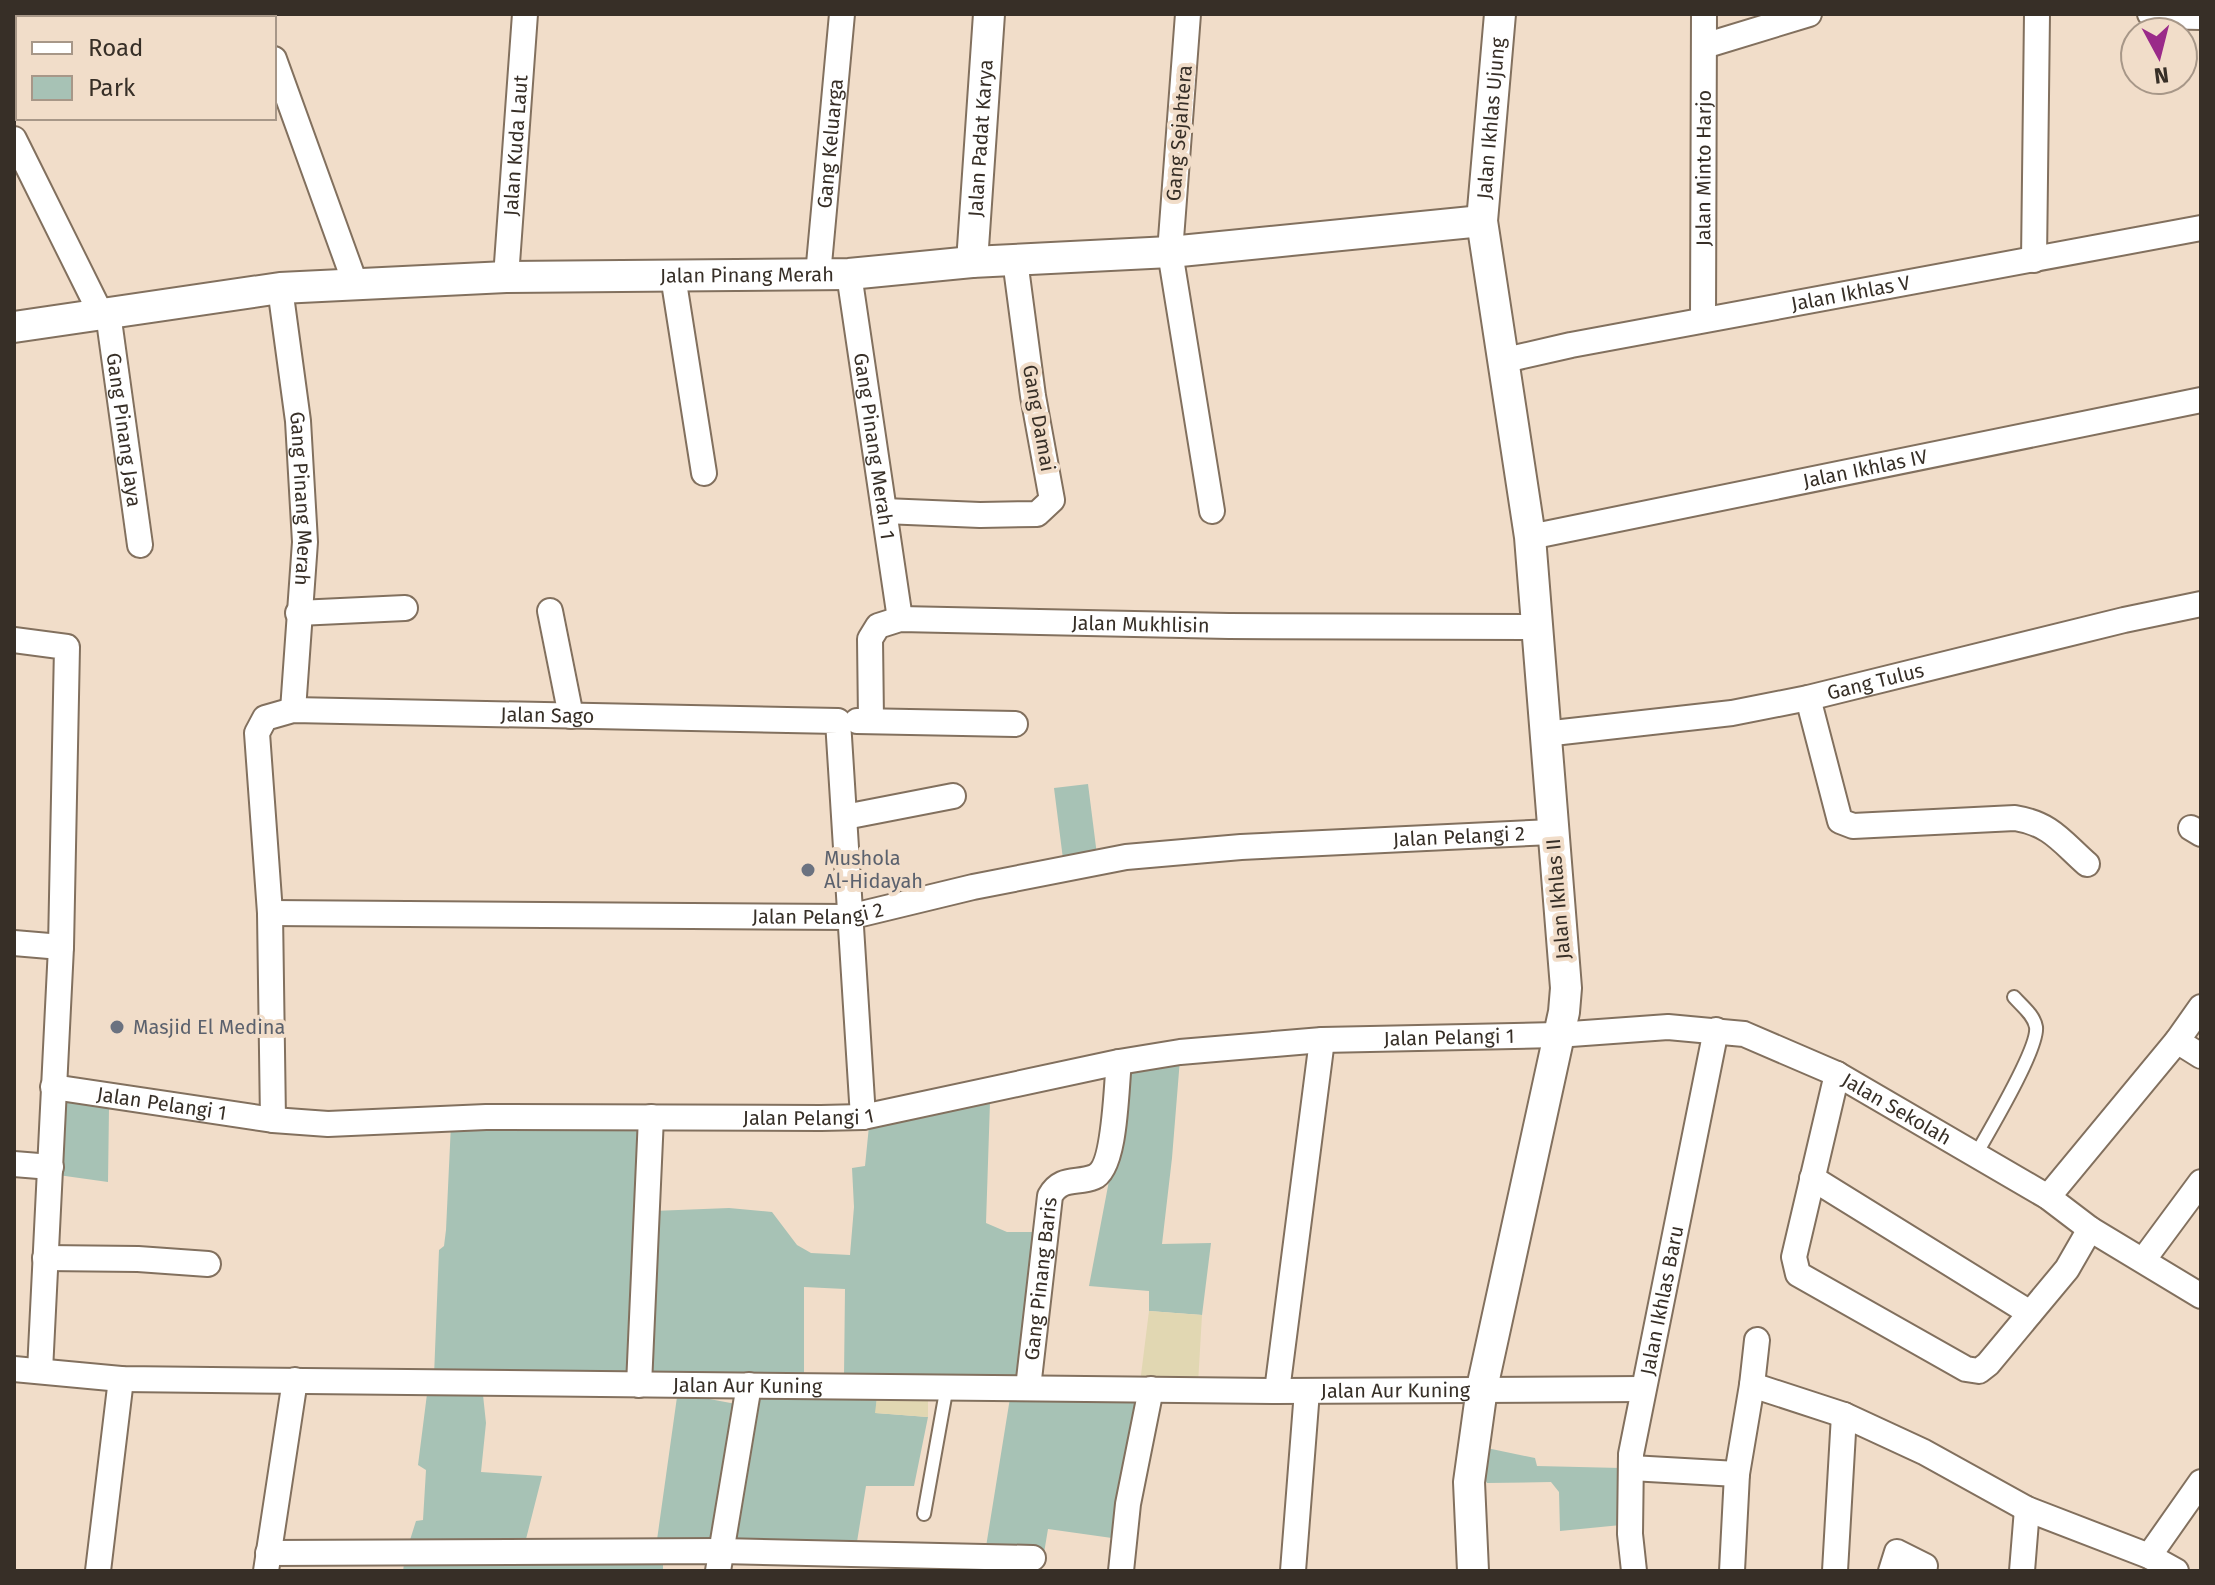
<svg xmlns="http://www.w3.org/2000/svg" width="2215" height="1585" viewBox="0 0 2215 1585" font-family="'Fira Sans',sans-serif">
<rect width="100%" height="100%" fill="#f1ddc9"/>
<path fill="#a7c2b5" d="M 1088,784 L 1097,855 L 1063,859 L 1054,788 Z
M 1180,1059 L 1172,1158 L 1162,1244 L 1211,1243 L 1202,1315 L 1149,1311 L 1149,1291 L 1089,1286 L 1116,1144 L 1125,1070 Z
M 65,1102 L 109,1108 L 108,1182 L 58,1175 Z
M 990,1102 L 986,1223 L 1007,1232 L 1039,1232 L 1021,1375 L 844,1376 L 845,1289 L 804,1287 L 804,1379 L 649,1376 L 653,1211 L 729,1208 L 772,1212 L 797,1245 L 811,1253 L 850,1255 L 854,1207 L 852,1168 L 865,1166 L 869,1126 Z
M 451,1124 L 641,1126 L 633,1376 L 434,1376 L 439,1250 L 444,1246 L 446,1230 Z
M 427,1394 L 483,1395 L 486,1423 L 481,1472 L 542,1476 L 525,1543 L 410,1540 L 416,1521 L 423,1520 L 426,1470 L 418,1465 Z
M 677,1397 L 704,1398 L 736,1404 L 718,1547 L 656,1547 Z
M 877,1397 L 876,1413 L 928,1417 L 914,1486 L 866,1486 L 856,1548 L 733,1547 L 754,1398 Z
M 1141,1397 L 1119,1539 L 1048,1529 L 1044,1553 L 985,1553 L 1010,1398 Z
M 1482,1447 L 1535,1458 L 1537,1466 L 1621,1468 L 1621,1525 L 1560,1531 L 1559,1492 L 1551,1482 L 1487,1483 L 1482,1474 Z
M 632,1560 L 663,1563 L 663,1571 L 403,1571 L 404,1564 L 593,1562 L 613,1563 Z"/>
<path fill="#e1d7b2" d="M 1149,1311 L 1202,1315 L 1198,1384 L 1140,1383 Z
M 877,1397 L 928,1397 L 928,1417 L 875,1413 Z"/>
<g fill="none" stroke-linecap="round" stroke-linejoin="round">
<defs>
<path id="service" d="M 1975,1156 C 1988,1133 2039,1048 2036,1027 C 2034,1015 2022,1006 2014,997
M 924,1514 L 947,1386"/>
<g id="minor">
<path d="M 258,14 L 259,18"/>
<path d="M 1188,14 L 1170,252 L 1212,511"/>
<path d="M 2150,14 L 2154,16 L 2201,17"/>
<path d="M 1704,46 L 1809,14"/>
<path d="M 274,59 L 355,283"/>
<path d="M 14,139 L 101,314"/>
<path d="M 2034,260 L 2037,14"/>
<path id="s1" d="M 849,274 L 900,619"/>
<path id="s2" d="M 818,275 L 842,14"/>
<path d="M 673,276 L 704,473"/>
<path id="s3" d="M 506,277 L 525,14"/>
<path id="s4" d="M 280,288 L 298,421 L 305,542 L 293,710"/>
<path id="s5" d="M 108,313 L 140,545"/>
<path id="s6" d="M 1703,320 L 1704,14"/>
<path id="s7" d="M 1501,361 L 1571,345 L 2201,228"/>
<path d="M 884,511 L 980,515 L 1037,514 L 1052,500 L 1033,396 L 1015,260"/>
<path id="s8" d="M 1530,537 L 2201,400"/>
<path d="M 550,611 L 571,716"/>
<path d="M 298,613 L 405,608"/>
<path d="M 14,640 L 67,647 L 61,947 L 40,1371"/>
<path d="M 1808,698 L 1840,821 L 1853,826 L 2015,818 C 2051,824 2061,841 2087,864"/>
<path id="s9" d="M 871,720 L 870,639 L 878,626 L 900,619 L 1229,626 L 1536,627"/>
<path d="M 857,721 L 1015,724"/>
<path id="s10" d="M 1544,734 L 1732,713 L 1808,698 L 2124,620 L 2201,604"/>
<path d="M 845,817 L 953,796"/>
<path d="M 2191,828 L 2201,834"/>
<path id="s11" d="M 270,913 L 849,917 L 973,887 L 1126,857 L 1241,847 L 1552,832"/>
<path d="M 14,943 L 61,947"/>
<path d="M 2177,1041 L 2201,1056"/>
<path d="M 1837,1074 L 1794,1257 L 1798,1274 L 1966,1369 L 1979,1371 L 1988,1364 L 2067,1269 L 2090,1229"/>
<path id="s12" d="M 53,1087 L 273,1120 L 328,1124 L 486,1117 L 821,1118 L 863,1117 L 1119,1062 L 1180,1052 L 1322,1040 L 1557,1035 L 1668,1027 L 1744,1034 L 1837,1074 L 2048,1197 L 2090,1229 L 2201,1296"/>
<path id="s13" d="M 273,1120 L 270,913 L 257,733 L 265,718 L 293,710 L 838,721 L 863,1117"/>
<path d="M 14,1164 L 51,1167"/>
<path d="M 1812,1178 L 2030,1313"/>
<path d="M 2048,1197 L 2177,1041 L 2201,1007"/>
<path d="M 45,1258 L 138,1259 L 208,1264"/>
<path d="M 2144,1259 L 2201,1182"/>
<path id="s14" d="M 14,1369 L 121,1379 L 1277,1391 L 1643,1389"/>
<path d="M 639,1385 L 651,1117"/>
<path d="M 1752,1385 L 1844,1415 L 1924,1452 L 2027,1509 L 2149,1556 L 2176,1571"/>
<path id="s15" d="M 1028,1388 L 1050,1196 C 1061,1176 1077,1184 1094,1177 C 1116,1168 1116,1085 1119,1062"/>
<path d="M 1277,1391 L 1322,1040"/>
<path d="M 1631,1468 L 1737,1474"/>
<path d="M 268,1553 L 721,1551 L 1033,1558"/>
<path d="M 2149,1556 L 2201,1482"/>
<path d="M 98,1571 L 121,1379"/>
<path d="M 266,1571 L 295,1380"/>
<path d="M 718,1571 L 749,1385"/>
<path d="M 1121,1571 L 1128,1504 L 1151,1389"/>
<path d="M 1293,1571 L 1307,1391"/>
<path id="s16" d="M 1634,1571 L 1630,1534 L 1631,1454 L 1716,1030"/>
<path d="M 1732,1571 L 1737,1474 L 1752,1385 L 1757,1340"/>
<path d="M 1835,1571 L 1844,1415"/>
<path d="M 1891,1571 L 1897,1552 L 1925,1566"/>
<path d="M 2022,1571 L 2027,1509"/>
</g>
<g id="tertiary">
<path id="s17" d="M 972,262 L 989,14"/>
<path id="s18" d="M 14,327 L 280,288 L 506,277 L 849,274 L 972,262 L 1170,252 L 1482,221"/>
<path id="s19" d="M 1473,1571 L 1469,1482 L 1482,1388 L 1564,1012 L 1566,988 L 1530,537 L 1482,221 L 1500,14"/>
</g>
</defs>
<use href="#service" stroke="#82705e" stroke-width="16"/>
<use href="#minor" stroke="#82705e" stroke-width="28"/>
<use href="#tertiary" stroke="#82705e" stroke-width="34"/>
<use href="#service" stroke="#fff" stroke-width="12"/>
<use href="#minor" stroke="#fff" stroke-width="24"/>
<use href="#tertiary" stroke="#fff" stroke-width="30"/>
</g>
<g fill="#6b7280" stroke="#f1ddc9" stroke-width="3">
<circle cx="808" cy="870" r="8"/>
<circle cx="117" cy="1027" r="8"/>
</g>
<g text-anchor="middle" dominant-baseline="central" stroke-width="8" stroke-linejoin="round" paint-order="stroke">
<g font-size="20" fill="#372f27" stroke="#f1ddc9">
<text stroke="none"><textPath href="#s19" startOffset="1468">Jalan Ikhlas Ujung</textPath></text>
<text transform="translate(1179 133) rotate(-85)">Gang Sejahtera</text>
<text stroke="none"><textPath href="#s17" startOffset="124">Jalan Padat Karya</textPath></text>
<text stroke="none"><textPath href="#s3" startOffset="132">Jalan Kuda Laut</textPath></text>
<text stroke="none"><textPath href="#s2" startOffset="132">Gang Keluarga</textPath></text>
<text stroke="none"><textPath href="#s6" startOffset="152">Jalan Minto Harjo</textPath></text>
<text stroke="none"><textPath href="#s18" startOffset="736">Jalan Pinang Merah</textPath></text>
<text stroke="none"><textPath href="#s7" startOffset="356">Jalan Ikhlas V</textPath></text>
<text transform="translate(1039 418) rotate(80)">Gang Damai</text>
<text stroke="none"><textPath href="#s5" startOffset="118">Gang Pinang Jaya</textPath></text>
<text stroke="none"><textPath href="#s1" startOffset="174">Gang Pinang Merah 1</textPath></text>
<text stroke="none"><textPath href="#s8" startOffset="342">Jalan Ikhlas IV</textPath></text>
<text stroke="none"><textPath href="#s4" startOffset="212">Gang Pinang Merah</textPath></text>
<text stroke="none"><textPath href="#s9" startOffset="360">Jalan Mukhlisin</textPath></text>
<text stroke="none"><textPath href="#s10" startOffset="336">Gang Tulus</textPath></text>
<text stroke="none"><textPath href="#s13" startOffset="688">Jalan Sago</textPath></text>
<text stroke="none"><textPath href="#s11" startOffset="1196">Jalan Pelangi 2</textPath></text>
<text transform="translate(1558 899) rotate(-95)">Jalan Ikhlas II</text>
<text stroke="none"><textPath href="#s11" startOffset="548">Jalan Pelangi 2</textPath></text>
<text stroke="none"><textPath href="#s12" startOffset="1406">Jalan Pelangi 1</textPath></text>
<text stroke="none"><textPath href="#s12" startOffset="110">Jalan Pelangi 1</textPath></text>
<text stroke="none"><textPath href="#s12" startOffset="1872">Jalan Sekolah</textPath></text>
<text stroke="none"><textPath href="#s12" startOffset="758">Jalan Pelangi 1</textPath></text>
<text stroke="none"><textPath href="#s15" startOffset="110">Gang Pinang Baris</textPath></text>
<text stroke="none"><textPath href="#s16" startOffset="274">Jalan Ikhlas Baru</textPath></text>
<text stroke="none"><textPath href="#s14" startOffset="734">Jalan Aur Kuning</textPath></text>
<text stroke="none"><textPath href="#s14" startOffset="1382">Jalan Aur Kuning</textPath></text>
</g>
<g font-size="20" fill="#5b616d" stroke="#f1ddc9" text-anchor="start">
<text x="824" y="858">Mushola<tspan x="824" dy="23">Al-Hidayah</tspan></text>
<text x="133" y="1027">Masjid El Medina</text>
</g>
</g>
<rect width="2215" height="1585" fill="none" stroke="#372f27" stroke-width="32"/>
<rect x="16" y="16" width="260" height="104" fill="#f1ddc9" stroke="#a79788" stroke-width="2"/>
<rect x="32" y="42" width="40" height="12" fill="#ffffff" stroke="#a79788" stroke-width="2"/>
<text x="88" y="56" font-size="24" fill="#372f27">Road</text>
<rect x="32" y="76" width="40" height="24" fill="#a7c2b5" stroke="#a79788" stroke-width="2"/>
<text x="88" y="96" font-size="24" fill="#372f27">Park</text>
<g transform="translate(2159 56) rotate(173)"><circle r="38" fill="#f1ddc9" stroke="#a79788" stroke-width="2"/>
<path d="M0-6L14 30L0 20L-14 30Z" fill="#9a2a89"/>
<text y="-12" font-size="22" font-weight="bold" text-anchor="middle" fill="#372f27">N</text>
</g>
</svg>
